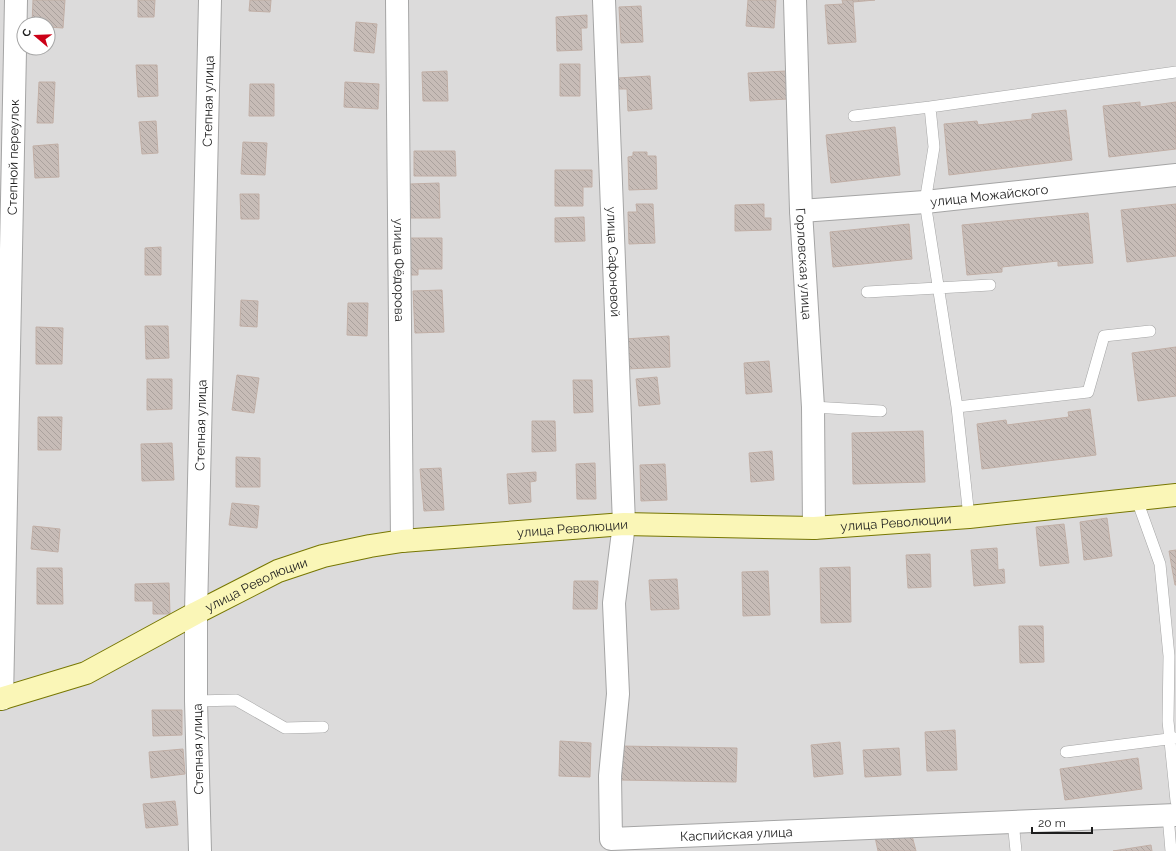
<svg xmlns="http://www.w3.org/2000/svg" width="1176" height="851" viewBox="0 0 1176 851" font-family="Raleway,sans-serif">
<defs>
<pattern id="building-back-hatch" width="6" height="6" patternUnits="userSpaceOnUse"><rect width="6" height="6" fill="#c7bcb7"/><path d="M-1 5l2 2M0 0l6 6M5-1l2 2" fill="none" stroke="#aaa19d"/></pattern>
</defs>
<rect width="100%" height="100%" fill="#efeae4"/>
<path fill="#dcdbdb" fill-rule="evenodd" d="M 0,0 L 1176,0 L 1176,851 L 0,851 ZM 24,24 L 48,24 L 48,48 L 24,48 Z"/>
<path fill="url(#building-back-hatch)" stroke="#c1afa6" d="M 33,0 L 65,0 L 63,28 L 48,27 L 48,24 L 32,24 Z
M 138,0 L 155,0 L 154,17 L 138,17 Z
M 250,0 L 271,0 L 270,12 L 249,11 Z
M 748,0 L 776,0 L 774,28 L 746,26 Z
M 842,0 L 875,0 L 853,2 L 856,42 L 828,44 L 825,5 L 843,4 Z
M 641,6 L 643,42 L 621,43 L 619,7 Z
M 587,15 L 587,28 L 581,28 L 582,50 L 557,51 L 556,17 Z
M 356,22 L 377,24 L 374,53 L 354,51 Z
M 560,64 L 580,64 L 580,96 L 560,96 Z
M 136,65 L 157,65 L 158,96 L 138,97 Z
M 447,71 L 448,101 L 423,101 L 422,72 Z
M 786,71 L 788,99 L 750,101 L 748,73 Z
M 650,76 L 652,109 L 628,111 L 627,89 L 619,89 L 618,78 Z
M 39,82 L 55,82 L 53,123 L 37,123 Z
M 345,82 L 379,84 L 378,109 L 344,107 Z
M 250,84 L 274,84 L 274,116 L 249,116 Z
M 1140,102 L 1140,107 L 1176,102 L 1176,149 L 1109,157 L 1103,106 Z
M 1066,110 L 1072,160 L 949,175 L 944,124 L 977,121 L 978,125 L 1032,119 L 1032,114 Z
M 156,121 L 158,153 L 142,154 L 139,122 Z
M 895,127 L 900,175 L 831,183 L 826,135 Z
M 243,142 L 267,143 L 265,175 L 241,174 Z
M 58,144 L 59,177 L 35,178 L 33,146 Z
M 414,151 L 455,151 L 456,176 L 414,176 Z
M 633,152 L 647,152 L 647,156 L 656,156 L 657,189 L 629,190 L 628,157 L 633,156 Z
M 555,170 L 592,170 L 592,187 L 583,187 L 583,206 L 555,206 Z
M 439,183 L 440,218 L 411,218 L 410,184 Z
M 240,194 L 259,194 L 259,219 L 241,219 Z
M 636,204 L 653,204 L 655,243 L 629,244 L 628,212 L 637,212 Z
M 764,204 L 764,218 L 771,218 L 771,230 L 735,231 L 735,205 Z
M 1176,204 L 1176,256 L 1127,262 L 1121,210 Z
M 1088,213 L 1093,263 L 1058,266 L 1058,261 L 1002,267 L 1002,272 L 967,275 L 962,225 Z
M 584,217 L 585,241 L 555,242 L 555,218 Z
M 909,224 L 912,259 L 833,267 L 830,232 Z
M 402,238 L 442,238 L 442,269 L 418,269 L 418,275 L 402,275 Z
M 161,247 L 161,275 L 145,275 L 145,248 Z
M 442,290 L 444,332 L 415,333 L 413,291 Z
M 241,300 L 258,301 L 257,327 L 240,326 Z
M 348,303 L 368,303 L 367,336 L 347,335 Z
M 145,326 L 168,326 L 169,358 L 146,359 Z
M 36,327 L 63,328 L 62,364 L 36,364 Z
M 669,336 L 670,367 L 627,369 L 625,339 Z
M 1176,347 L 1176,396 L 1138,401 L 1132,353 Z
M 769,361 L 772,392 L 746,394 L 744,363 Z
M 237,375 L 259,378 L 254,413 L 232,410 Z
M 657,377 L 660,404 L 639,406 L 636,379 Z
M 147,379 L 172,379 L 172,409 L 147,410 Z
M 573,380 L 592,380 L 593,412 L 574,413 Z
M 1090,409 L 1096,455 L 982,469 L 977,424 L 1006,420 L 1007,425 L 1069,417 L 1068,412 Z
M 38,417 L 62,417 L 61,450 L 38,450 Z
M 532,421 L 555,421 L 556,451 L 532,452 Z
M 923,431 L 925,482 L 853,484 L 852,433 Z
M 172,443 L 174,480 L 142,481 L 141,444 Z
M 772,451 L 774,480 L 751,482 L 749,453 Z
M 236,457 L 260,458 L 260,487 L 236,487 Z
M 595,463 L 596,499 L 577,499 L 576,464 Z
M 665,464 L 667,500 L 641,501 L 640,465 Z
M 441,468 L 444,510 L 424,511 L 420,469 Z
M 536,472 L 536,481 L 530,482 L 531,502 L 509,504 L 507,474 Z
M 232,503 L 259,506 L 257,528 L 229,525 Z
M 1107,518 L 1112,556 L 1084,560 L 1080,522 Z
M 1064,524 L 1069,563 L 1040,566 L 1036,527 Z
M 33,526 L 60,529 L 58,552 L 31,549 Z
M 997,548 L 998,570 L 1004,569 L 1005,583 L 974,586 L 971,550 Z
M 1176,550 L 1176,585 L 1175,585 L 1169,551 Z
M 930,554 L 931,587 L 908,588 L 906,555 Z
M 850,567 L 851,622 L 821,623 L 820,568 Z
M 37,568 L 62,568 L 63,604 L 37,604 Z
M 768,571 L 770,615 L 743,616 L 742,572 Z
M 677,579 L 679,609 L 651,610 L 649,580 Z
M 574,581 L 598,581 L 597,609 L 573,609 Z
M 169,583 L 170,614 L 153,614 L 153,601 L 135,601 L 135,584 Z
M 1019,626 L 1043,626 L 1044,662 L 1020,663 Z
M 152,710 L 182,710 L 182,735 L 153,736 Z
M 955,730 L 957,770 L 927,771 L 925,732 Z
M 560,741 L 591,743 L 590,777 L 559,776 Z
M 840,742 L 843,774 L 814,777 L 811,745 Z
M 620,746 L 737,748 L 736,782 L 620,780 Z
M 899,748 L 901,775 L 865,777 L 863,750 Z
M 183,749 L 185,774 L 151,778 L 149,752 Z
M 1138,758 L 1142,789 L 1065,800 L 1060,769 Z
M 175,801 L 178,825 L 146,828 L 143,804 Z
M 910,828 L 916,851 L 878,851 L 875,837 Z
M 1151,845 L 1152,851 L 1113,851 Z"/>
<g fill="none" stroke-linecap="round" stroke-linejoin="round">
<defs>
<path id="lane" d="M 854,116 L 930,107
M 867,292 L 990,285
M 813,407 L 881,411
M 957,407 L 1088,392 L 1104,336 L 1150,331
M 1137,500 L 1160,564 L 1169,656 L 1168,721 L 1176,801
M 969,517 L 957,407 L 925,202 L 934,147 L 930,107 L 1176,72
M 196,701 L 236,700 L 285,728 L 323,727
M 1066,752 L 1176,738
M 1168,815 L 1171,851
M 1013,821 L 1016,851"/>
<g id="street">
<path id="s1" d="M 397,0 L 402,541"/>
<path id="s2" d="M 604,0 L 624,524 L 614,603 L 618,694 L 610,776 L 611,839 L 1176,815"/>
<path id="s3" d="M 795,0 L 801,211 L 813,407 L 814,528"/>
<path id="s4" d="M 801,211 L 925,202 L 1176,175"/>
<path id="s5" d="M 2,699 L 16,0"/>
<path id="s6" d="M 200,851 L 196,701 L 196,613 L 210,0"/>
</g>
<g id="secondary">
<path id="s7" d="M 0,699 L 86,673 L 196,613 L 278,571 L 323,556 L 370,546 L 402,541 L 624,524 L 814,528 L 969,517 L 1176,495"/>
</g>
</defs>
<use href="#lane" stroke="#a5a5a5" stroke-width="12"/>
<use href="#street" stroke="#a5a5a5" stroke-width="24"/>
<use href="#secondary" stroke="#777703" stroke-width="24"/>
<use href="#lane" stroke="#fff" stroke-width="11"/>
<use href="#street" stroke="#fff" stroke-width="22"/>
<use href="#secondary" stroke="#faf6b7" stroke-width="22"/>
</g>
<g text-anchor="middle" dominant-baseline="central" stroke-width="3" stroke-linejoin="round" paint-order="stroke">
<g font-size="13" fill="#1e1e1e" stroke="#fff">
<text stroke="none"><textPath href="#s6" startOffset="750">Степная улица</textPath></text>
<text stroke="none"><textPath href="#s5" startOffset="542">Степной переулок</textPath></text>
<text stroke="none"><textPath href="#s4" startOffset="189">улица Можайского</textPath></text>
<text stroke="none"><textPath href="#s2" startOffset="262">улица Сафоновой</textPath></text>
<text stroke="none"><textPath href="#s3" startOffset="264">Горловская улица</textPath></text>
<text stroke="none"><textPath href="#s1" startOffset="270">улица Фёдорова</textPath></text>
<text stroke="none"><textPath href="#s6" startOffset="426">Степная улица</textPath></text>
<text stroke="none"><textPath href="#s7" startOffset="930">улица Революции</textPath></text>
<text stroke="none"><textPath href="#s7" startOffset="606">улица Революции</textPath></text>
<text stroke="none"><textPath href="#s7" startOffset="282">улица Революции</textPath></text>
<text transform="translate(198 749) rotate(-91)">Степная улица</text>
<text stroke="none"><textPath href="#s2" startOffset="966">Каспийская улица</textPath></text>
</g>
</g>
<g transform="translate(36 36) rotate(289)"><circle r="19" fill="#ffffff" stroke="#a5a5a5"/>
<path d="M0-3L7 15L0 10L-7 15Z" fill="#cc0017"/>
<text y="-6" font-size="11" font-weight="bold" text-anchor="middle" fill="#1e1e1e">С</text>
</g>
<path d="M1032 827v6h60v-6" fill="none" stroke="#1e1e1e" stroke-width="2"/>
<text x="1038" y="827" font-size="12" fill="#1e1e1e" stroke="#ffffff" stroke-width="3" paint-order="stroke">20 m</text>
</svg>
